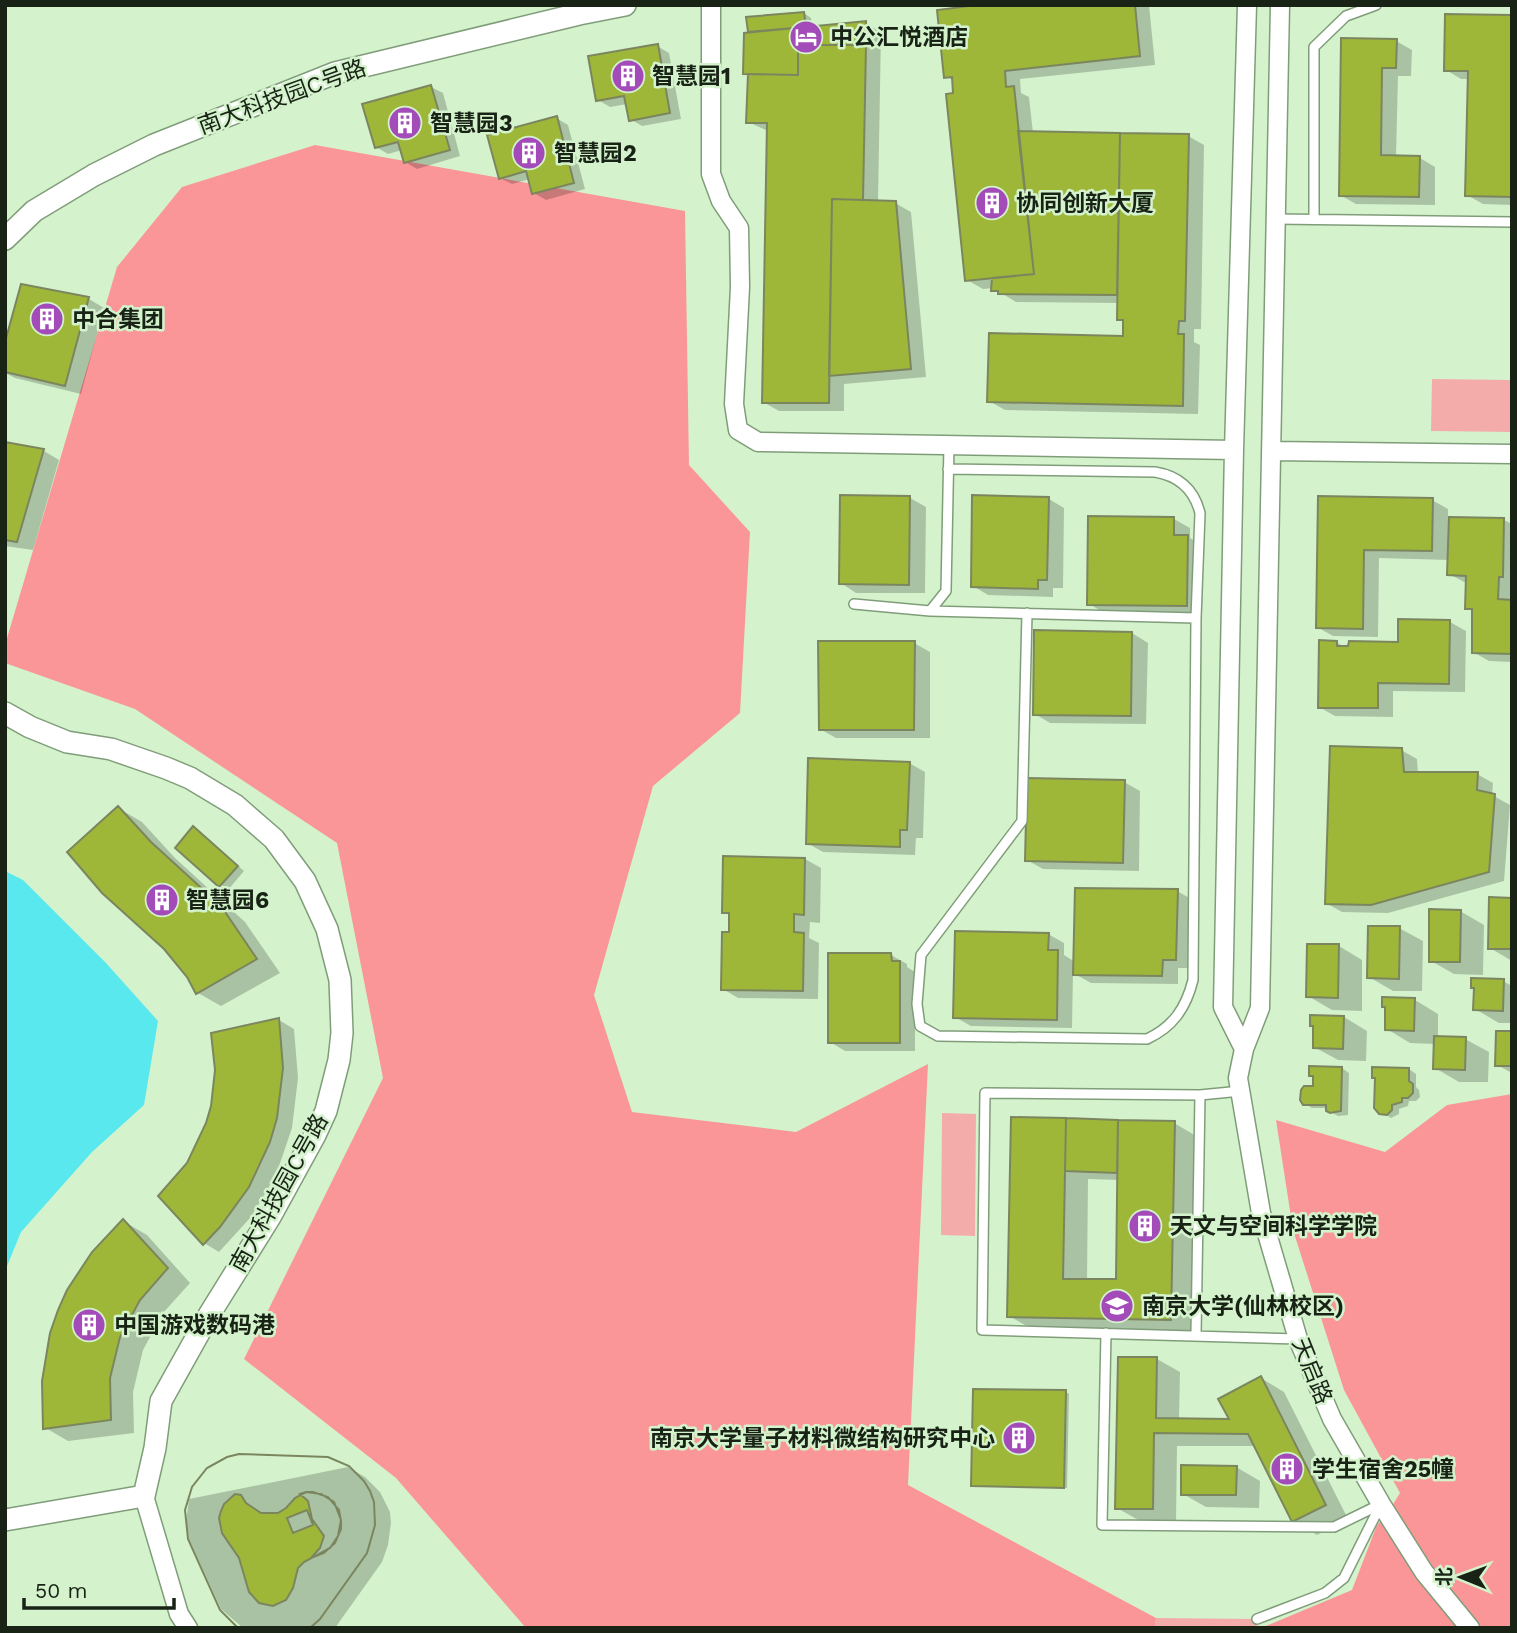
<svg xmlns="http://www.w3.org/2000/svg" width="1517" height="1633" viewBox="0 0 1517 1633" font-family="'Work Sans','Noto Sans SC',sans-serif">
<rect width="100%" height="100%" fill="#d4f3cd"/>
<path fill="#f4acab" d="M 1432,379 L 1512,380 L 1512,432 L 1431,431 Z
M 942,1113 L 976,1114 L 975,1236 L 941,1235 Z
M 1156,1618 L 1257,1619 L 1257,1628 L 1155,1628 Z"/>
<path fill="#fa9697" d="M 315,145 L 685,211 L 689,465 L 750,532 L 740,713 L 653,786 L 594,995 L 632,1112 L 796,1132 L 928,1064 L 908,1485 L 1156,1618 L 1155,1628 L 526,1628 L 396,1478 L 244,1359 L 383,1078 L 337,843 L 135,709 L 5,663 L 5,645 L 117,267 L 182,187 Z
M 1512,1094 L 1512,1628 L 1261,1628 L 1352,1590 L 1377,1525 L 1387,1514 L 1400,1493 L 1344,1390 L 1293,1230 L 1276,1120 L 1385,1152 L 1447,1105 Z"/>
<path fill="#59e8ee" d="M 5,871 L 23,880 L 106,963 L 158,1021 L 144,1105 L 92,1152 L 21,1232 L 5,1271 Z"/>
<path fill="#0003" fill-rule="evenodd" d="M 993,5 L 1149,5 L 1155,65 L 1020,79 L 1021,93 L 1029,97 L 1033,133 L 1188,136 L 1204,145 L 1201,329 L 1194,329 L 1194,342 L 1200,345 L 1198,414 L 1005,410 L 989,401 L 1125,337 L 1125,323 L 1119,319 L 1119,303 L 1016,302 L 993,288 L 983,289 L 967,280 L 955,94 L 954,81 L 946,76 Z
M 804,13 L 811,18 L 812,28 L 865,23 L 881,32 L 878,202 L 895,203 L 911,212 L 926,377 L 844,384 L 844,411 L 779,411 L 763,402 L 768,131 L 748,122 L 749,76 L 745,73 L 753,34 L 749,31 Z
M 1512,17 L 1512,205 L 1483,204 L 1467,195 L 1469,79 L 1461,79 L 1446,70 Z
M 1343,40 L 1396,41 L 1412,50 L 1411,76 L 1398,76 L 1396,157 L 1420,158 L 1435,167 L 1435,205 L 1356,204 L 1340,195 Z
M 657,46 L 669,53 L 681,119 L 642,126 L 630,119 L 627,104 L 610,107 L 598,100 Z
M 431,87 L 443,93 L 460,156 L 417,169 L 405,162 L 402,150 L 388,154 L 376,147 Z
M 556,118 L 568,125 L 585,189 L 546,200 L 534,193 L 530,179 L 512,184 L 500,178 Z
M 22,286 L 89,299 L 104,308 L 81,394 L 15,378 L 5,373 L 5,349 Z
M 5,443 L 44,451 L 59,460 L 33,550 L 5,546 Z
M 910,498 L 926,507 L 925,593 L 856,593 L 841,583 Z
M 1320,498 L 1432,500 L 1448,509 L 1448,518 L 1504,520 L 1512,524 L 1512,662 L 1489,661 L 1473,652 L 1474,612 L 1467,608 L 1468,584 L 1449,574 L 1449,560 L 1379,558 L 1378,637 L 1333,636 L 1317,627 Z
M 1049,499 L 1064,508 L 1063,588 L 1053,588 L 1053,597 L 988,595 L 973,586 Z
M 1090,518 L 1174,519 L 1190,528 L 1190,538 L 1203,546 L 1202,614 L 1105,613 L 1089,604 Z
M 1400,621 L 1450,622 L 1466,631 L 1465,692 L 1393,691 L 1393,717 L 1335,716 L 1319,707 L 1336,642 L 1346,648 L 1400,644 Z
M 1132,633 L 1148,643 L 1146,724 L 1050,723 L 1035,714 Z
M 914,643 L 930,652 L 930,738 L 836,738 L 820,729 Z
M 1401,750 L 1417,759 L 1418,774 L 1477,774 L 1493,783 L 1492,795 L 1510,805 L 1504,881 L 1388,913 L 1342,912 L 1326,903 Z
M 909,763 L 925,772 L 923,838 L 916,838 L 915,855 L 823,852 L 807,843 Z
M 1124,782 L 1140,791 L 1139,871 L 1043,869 L 1027,860 Z
M 118,808 L 142,822 L 175,858 L 245,922 L 280,973 L 221,1006 L 198,993 Z
M 201,833 L 244,871 L 228,890 L 177,848 Z
M 805,859 L 821,868 L 820,923 L 810,922 L 809,938 L 819,943 L 818,999 L 738,998 L 723,989 L 731,916 L 724,912 Z
M 1177,891 L 1193,900 L 1192,968 L 1178,968 L 1178,984 L 1091,983 L 1073,973 L 1072,1028 L 971,1026 L 955,1017 L 1048,934 L 1064,943 L 1064,955 L 1075,962 Z
M 1512,899 L 1512,961 L 1490,948 Z
M 1460,911 L 1484,925 L 1483,975 L 1454,974 L 1431,961 Z
M 1399,928 L 1423,941 L 1422,991 L 1393,991 L 1369,977 Z
M 1339,946 L 1362,960 L 1362,1011 L 1332,1010 L 1308,996 Z
M 891,955 L 907,964 L 907,967 L 915,972 L 915,1051 L 845,1051 L 830,1042 Z
M 1503,981 L 1512,986 L 1512,1023 L 1499,1023 L 1475,1009 L 1476,989 L 1473,987 Z
M 1415,1000 L 1438,1014 L 1438,1038 L 1465,1039 L 1489,1052 L 1488,1082 L 1459,1082 L 1435,1068 L 1435,1044 L 1410,1043 L 1387,1029 L 1387,1008 L 1383,1006 Z
M 1344,1017 L 1367,1031 L 1366,1061 L 1338,1060 L 1314,1047 L 1315,1027 L 1312,1025 Z
M 279,1020 L 294,1029 L 298,1078 L 292,1128 L 276,1175 L 251,1217 L 219,1252 L 204,1243 L 189,1164 Z
M 1512,1033 L 1512,1073 L 1497,1065 Z
M 1342,1068 L 1349,1073 L 1348,1115 L 1338,1116 L 1327,1110 L 1327,1108 L 1312,1108 L 1304,1103 L 1314,1088 L 1315,1078 L 1311,1075 Z
M 1409,1069 L 1416,1074 L 1416,1087 L 1419,1090 L 1420,1097 L 1416,1101 L 1409,1101 L 1408,1106 L 1399,1109 L 1399,1114 L 1391,1118 L 1378,1110 L 1377,1078 Z
M 1066,1120 L 1174,1123 L 1198,1137 L 1194,1333 L 1032,1329 L 1009,1316 ZM 1088,1179 L 1119,1180 L 1118,1281 L 1087,1281 Z
M 123,1221 L 147,1235 L 190,1283 L 163,1313 L 143,1350 L 133,1392 L 134,1433 L 68,1441 L 44,1427 Z
M 1157,1359 L 1180,1372 L 1179,1420 L 1232,1421 L 1261,1378 L 1284,1392 L 1348,1519 L 1317,1535 L 1294,1521 L 1256,1446 L 1177,1446 L 1176,1522 L 1140,1521 L 1117,1508 Z
M 1066,1392 L 1069,1394 L 1067,1488 L 973,1485 Z
M 348,1467 L 365,1477 L 380,1492 L 390,1512 L 391,1523 L 388,1545 L 382,1562 L 335,1628 L 243,1628 L 221,1609 L 189,1539 L 186,1522 L 189,1499 Z
M 1236,1467 L 1260,1481 L 1259,1508 L 1206,1507 L 1183,1494 Z"/>
<path fill="#9fb739" stroke="#7c865e" stroke-width="2" fill-rule="evenodd" d="M 977,5 L 1135,5 L 1140,56 L 1005,71 L 1006,87 L 1014,86 L 1034,274 L 965,281 L 946,94 L 953,93 L 952,77 L 944,78 L 937,10 Z
M 804,12 L 806,27 L 748,32 L 746,17 Z
M 1445,14 L 1512,15 L 1512,197 L 1465,196 L 1468,71 L 1444,71 Z
M 866,21 L 866,45 L 798,45 L 798,75 L 743,74 L 744,33 Z
M 1341,38 L 1397,39 L 1396,68 L 1382,68 L 1381,155 L 1420,156 L 1419,197 L 1339,196 Z
M 658,44 L 670,113 L 629,121 L 624,96 L 596,101 L 588,56 Z
M 798,45 L 866,45 L 863,200 L 832,199 L 829,403 L 762,403 L 767,123 L 746,123 L 748,74 L 798,75 Z
M 431,85 L 450,150 L 404,163 L 398,142 L 375,148 L 362,104 Z
M 557,116 L 574,183 L 532,194 L 526,171 L 499,179 L 487,135 Z
M 1018,131 L 1120,133 L 1117,295 L 998,294 L 998,291 L 991,291 L 992,278 L 1034,274 Z
M 1120,133 L 1189,134 L 1185,321 L 1179,321 L 1178,334 L 1184,334 L 1183,406 L 987,402 L 989,333 L 1123,336 L 1123,320 L 1117,320 Z
M 832,199 L 896,201 L 911,369 L 829,376 Z
M 21,284 L 89,297 L 65,386 L 5,372 L 5,342 Z
M 5,442 L 44,449 L 17,542 L 5,540 Z
M 840,495 L 910,496 L 909,585 L 839,584 Z
M 972,495 L 1049,497 L 1047,580 L 1038,580 L 1038,589 L 971,587 Z
M 1318,496 L 1433,498 L 1432,551 L 1364,550 L 1363,629 L 1316,628 Z
M 1088,516 L 1174,517 L 1174,535 L 1188,535 L 1187,606 L 1087,605 Z
M 1449,517 L 1504,518 L 1503,577 L 1499,577 L 1498,599 L 1512,600 L 1512,654 L 1472,653 L 1472,609 L 1465,609 L 1466,576 L 1447,575 Z
M 1398,619 L 1450,620 L 1449,684 L 1378,683 L 1378,708 L 1318,708 L 1319,640 L 1337,641 L 1337,646 L 1348,646 L 1349,641 L 1398,642 Z
M 1034,630 L 1132,632 L 1131,716 L 1033,715 Z
M 818,641 L 915,641 L 914,730 L 819,730 Z
M 1330,746 L 1402,748 L 1404,772 L 1478,772 L 1477,790 L 1495,794 L 1489,872 L 1371,905 L 1325,904 Z
M 808,758 L 910,762 L 907,830 L 900,830 L 900,847 L 806,844 Z
M 1027,778 L 1125,780 L 1123,863 L 1025,861 Z
M 118,806 L 151,842 L 221,906 L 257,959 L 196,994 L 187,977 L 164,949 L 102,893 L 67,852 Z
M 193,826 L 238,866 L 219,887 L 175,848 Z
M 723,856 L 805,858 L 804,915 L 794,914 L 794,932 L 804,933 L 803,991 L 721,990 L 722,932 L 729,932 L 729,913 L 722,913 Z
M 1075,888 L 1178,889 L 1176,960 L 1163,960 L 1162,976 L 1073,975 Z
M 1489,897 L 1512,898 L 1512,949 L 1488,949 Z
M 1429,909 L 1461,910 L 1460,962 L 1429,962 Z
M 1368,926 L 1400,926 L 1399,979 L 1367,978 Z
M 955,931 L 1049,933 L 1048,950 L 1058,950 L 1057,1020 L 953,1018 Z
M 1307,944 L 1339,944 L 1338,998 L 1306,997 Z
M 828,953 L 891,953 L 892,961 L 900,961 L 900,1043 L 828,1043 Z
M 1471,978 L 1504,979 L 1503,1011 L 1473,1010 L 1474,988 L 1471,988 Z
M 1382,997 L 1415,998 L 1414,1031 L 1385,1030 L 1385,1007 L 1382,1007 Z
M 1310,1015 L 1344,1016 L 1343,1049 L 1313,1048 L 1313,1026 L 1310,1026 Z
M 279,1018 L 283,1068 L 277,1118 L 270,1142 L 249,1187 L 220,1227 L 203,1245 L 158,1196 L 187,1163 L 206,1123 L 211,1106 L 215,1070 L 211,1033 Z
M 1496,1031 L 1512,1031 L 1512,1066 L 1495,1066 Z
M 1434,1036 L 1466,1037 L 1465,1070 L 1433,1069 Z
M 1309,1066 L 1342,1067 L 1341,1111 L 1330,1113 L 1326,1111 L 1326,1105 L 1303,1105 L 1300,1100 L 1301,1090 L 1304,1086 L 1313,1086 L 1313,1076 L 1309,1076 Z
M 1372,1067 L 1409,1068 L 1409,1081 L 1413,1084 L 1413,1093 L 1408,1098 L 1402,1098 L 1402,1102 L 1392,1105 L 1392,1110 L 1387,1115 L 1379,1114 L 1374,1108 L 1375,1078 L 1372,1078 Z
M 1011,1117 L 1066,1118 L 1063,1279 L 1116,1279 L 1118,1120 L 1175,1121 L 1171,1320 L 1007,1317 Z
M 1066,1118 L 1118,1120 L 1117,1173 L 1065,1171 Z
M 123,1219 L 168,1268 L 140,1300 L 120,1337 L 110,1378 L 111,1420 L 43,1429 L 42,1381 L 50,1333 L 58,1310 L 67,1290 L 92,1252 Z
M 1118,1357 L 1157,1357 L 1156,1418 L 1229,1419 L 1218,1399 L 1261,1376 L 1326,1505 L 1292,1522 L 1248,1434 L 1154,1433 L 1153,1509 L 1115,1509 Z
M 973,1389 L 1066,1390 L 1064,1488 L 971,1486 Z
M 239,1454 L 328,1457 L 349,1466 L 364,1481 L 370,1491 L 374,1502 L 375,1525 L 367,1553 L 320,1619 L 310,1628 L 237,1627 L 220,1610 L 188,1539 L 185,1510 L 192,1487 L 207,1468 L 227,1457 ZM 306,1492 L 321,1494 L 334,1502 L 341,1520 L 338,1536 L 330,1548 L 304,1562 L 298,1568 L 293,1588 L 286,1600 L 273,1606 L 259,1603 L 249,1592 L 239,1558 L 222,1533 L 219,1518 L 221,1511 L 224,1504 L 235,1494 L 241,1495 L 246,1503 L 261,1513 L 278,1513 L 286,1508 L 295,1498 Z
M 239,1454 L 328,1457 L 349,1466 L 364,1481 L 370,1491 L 374,1502 L 375,1525 L 367,1553 L 320,1619 L 310,1628 L 237,1627 L 220,1610 L 188,1539 L 185,1510 L 192,1487 L 207,1468 L 227,1457 Z
M 1181,1465 L 1237,1466 L 1236,1495 L 1181,1495 Z
M 306,1492 L 313,1492 L 328,1497 L 339,1510 L 341,1521 L 341,1529 L 335,1543 L 324,1553 L 311,1558 L 320,1548 L 324,1536 L 312,1519 L 308,1501 L 300,1494 Z
M 307,1510 L 313,1525 L 293,1533 L 287,1518 Z"/>
<g fill="none" stroke-linecap="round" stroke-linejoin="round">
<defs>
<path id="service" d="M 1276,219 L 1512,222
M 1314,219 L 1314,47 L 1346,16 L 1376,5
M 854,604 L 930,611 L 946,591 L 949,445
M 930,611 L 1196,618 L 1200,513 C 1194,489 1179,476 1155,472 L 948,469
M 1027,613 L 1022,821 L 921,955 L 917,1004 L 920,1026 L 938,1036 L 1147,1039 C 1173,1027 1186,1008 1193,980 L 1196,618
M 1241,1091 L 1200,1095 L 985,1093 L 982,1330 L 1298,1339
M 1106,1333 L 1102,1525 L 1334,1527 L 1381,1504
M 1196,1335 L 1200,1095
M 1257,1619 L 1325,1593 L 1344,1578 L 1381,1504"/>
<path id="minor" d="M 711,5 L 711,174 L 721,201 L 739,228 L 740,287 L 734,404 L 738,430 L 758,442 L 1234,450
M 1280,5 L 1260,1008 L 1244,1049 L 1238,1078 L 1261,1213 L 1298,1339 L 1332,1419 L 1381,1504 L 1424,1572 L 1470,1628
M 1271,451 L 1512,454
M 1244,1049 L 1223,1007 L 1234,450 L 1247,5
M 144,1496 L 179,1614 L 188,1628"/>
<path id="tertiary" d="M 5,239 L 34,211 L 94,175 L 154,145 L 335,73 L 579,14 L 625,5
M 5,713 L 30,727 L 67,742 L 111,749 L 166,768 L 190,778 L 235,805 L 274,839 L 305,881 L 327,929 L 340,980 L 342,1033 L 339,1060 L 326,1111 L 315,1135 L 270,1217 L 209,1315 L 161,1401 L 155,1448 L 144,1496 L 5,1520"/>
</defs>
<use href="#service" stroke="#809d7a" stroke-width="12"/>
<use href="#minor" stroke="#809d7a" stroke-width="21"/>
<use href="#tertiary" stroke="#809d7a" stroke-width="24"/>
<use href="#service" stroke="#fff" stroke-width="9"/>
<use href="#minor" stroke="#fff" stroke-width="18"/>
<use href="#tertiary" stroke="#fff" stroke-width="21"/>
</g>
<defs>
<symbol id="hotel-disc" viewBox="-11 -11 22 22"><circle r="9.5" fill="#a34bb8" stroke="#d4f3cd"/><path d="M-6-4.5h1.5V1H6V5H4.5V3h-9V5H-6ZM-4 0a1.8 1.8 0 1 1 3.6 0ZM.5 0V-2.5h3Q6-2.5 6 0Z" fill="#fff"/></symbol>
<symbol id="building-disc" viewBox="-11 -11 22 22"><circle r="9.5" fill="#a34bb8" stroke="#d4f3cd"/><path d="M-4-6H4V6H1V3H-1V6H-4ZM-2.5-4.3h1.7v1.8h-1.7ZM.8-4.3h1.7v1.8H.8ZM-2.5-1h1.7V.8h-1.7ZM.8-1h1.7V.8H.8Z" fill="#fff"/></symbol>
<symbol id="university-disc" viewBox="-11 -11 22 22"><circle r="9.5" fill="#a34bb8" stroke="#d4f3cd"/><path d="M0-5L7-2L0 1L-7-2ZM-4 1L0 2.5L4 1V4Q0 6-4 4Z" fill="#fff"/></symbol>
</defs>
<g fill-rule="evenodd">
<use href="#hotel-disc" x="787" y="18" width="38" height="38"/>
<use href="#building-disc" x="609" y="57" width="38" height="38"/>
<use href="#building-disc" x="386" y="104" width="38" height="38"/>
<use href="#building-disc" x="510" y="134" width="38" height="38"/>
<use href="#building-disc" x="973" y="184" width="38" height="38"/>
<use href="#building-disc" x="28" y="300" width="38" height="38"/>
<use href="#building-disc" x="143" y="881" width="38" height="38"/>
<use href="#building-disc" x="1126" y="1207" width="38" height="38"/>
<use href="#university-disc" x="1098" y="1287" width="38" height="38"/>
<use href="#building-disc" x="70" y="1306" width="38" height="38"/>
<use href="#building-disc" x="1000" y="1419" width="38" height="38"/>
<use href="#building-disc" x="1268" y="1450" width="38" height="38"/>
</g>
<g text-anchor="middle" dominant-baseline="central" stroke-width="5" stroke-linejoin="round" paint-order="stroke">
<g font-size="23" font-weight="bold" fill="#182316" stroke="#d4f3cd" text-anchor="start">
<text x="830" y="37">中公汇悦酒店</text>
<text x="652" y="76">智慧园1</text>
<text x="430" y="123">智慧园3</text>
<text x="554" y="153">智慧园2</text>
<text x="1016" y="203">协同创新大厦</text>
<text x="72" y="319">中合集团</text>
<text x="186" y="900">智慧园6</text>
<text x="1170" y="1226">天文与空间科学学院</text>
<text x="1142" y="1306">南京大学(仙林校区)</text>
<text x="114" y="1325">中国游戏数码港</text>
<text x="995" y="1438" text-anchor="end">南京大学量子材料微结构研究中心</text>
<text x="1312" y="1469">学生宿舍25幢</text>
</g>
<g font-size="23" fill="#182316" stroke="#d4f3cd">
<text transform="translate(282 97) rotate(-20)">南大科技园C号路</text>
<text transform="translate(279 1193) rotate(-61)">南大科技园C号路</text>
<text transform="translate(1312 1371) rotate(68)">天启路</text>
</g>
</g>
<rect width="1517" height="1633" fill="none" stroke="#182316" stroke-width="14"/>
<g transform="translate(1461 1577) rotate(271)" stroke="#d4f3cd" stroke-width="5" paint-order="stroke">
<path d="M0-5L12 26L0 18L-12 26Z" fill="#182316"/>
<text y="-10" font-size="19" font-weight="bold" text-anchor="middle" fill="#182316">北</text>
</g>
<path d="M24 1598v10h150v-10" fill="none" stroke="#182316" stroke-width="3.5"/>
<text x="35" y="1598" font-size="21" fill="#182316" stroke="#d4f3cd" stroke-width="5" paint-order="stroke">50 m</text>
</svg>
